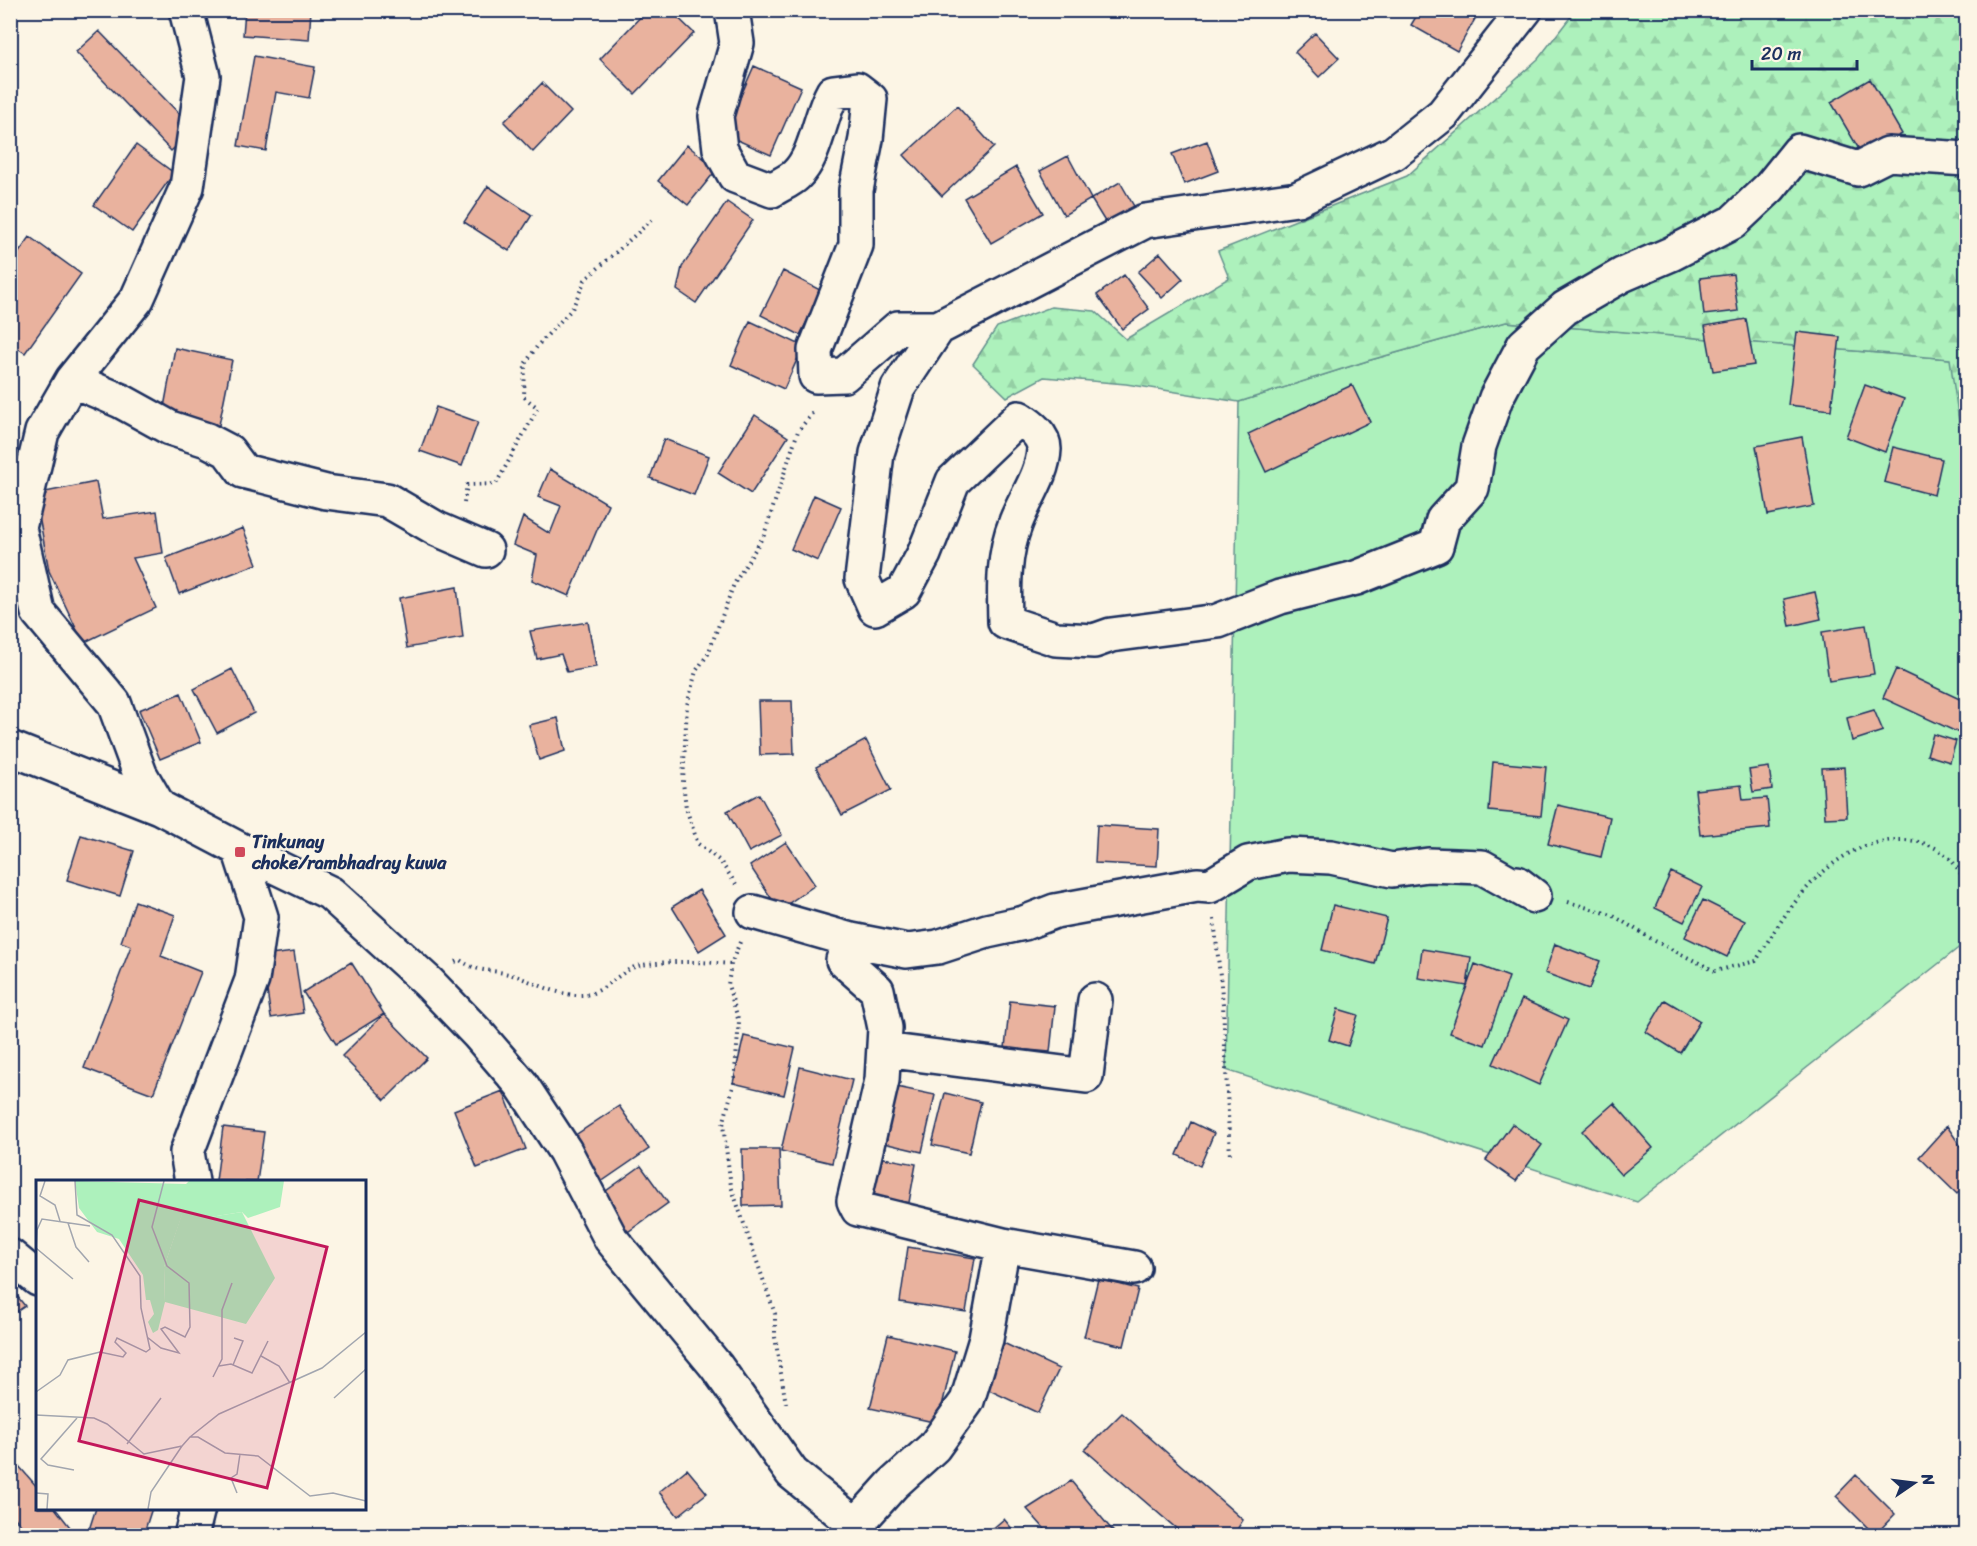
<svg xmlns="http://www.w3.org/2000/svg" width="1977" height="1546" viewBox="0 0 1977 1546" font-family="Sriracha,sans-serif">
<defs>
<pattern id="forest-firs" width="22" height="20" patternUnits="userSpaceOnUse" patternTransform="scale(1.5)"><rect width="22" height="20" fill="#adf1bc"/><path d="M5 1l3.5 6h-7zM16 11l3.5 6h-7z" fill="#94cfa4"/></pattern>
</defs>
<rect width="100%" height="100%" fill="#fcf5e5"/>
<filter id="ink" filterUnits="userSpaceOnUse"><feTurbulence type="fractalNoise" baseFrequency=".0167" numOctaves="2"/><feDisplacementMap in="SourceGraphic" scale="12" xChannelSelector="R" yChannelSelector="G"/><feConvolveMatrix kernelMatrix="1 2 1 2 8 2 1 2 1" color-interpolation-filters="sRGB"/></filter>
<g filter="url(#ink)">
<path fill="#adf1bc" stroke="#64908d" stroke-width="1.5" d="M 1506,322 L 1951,359 L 1966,470 L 1966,942 L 1637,1202 L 1226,1070 L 1239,402 L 1367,361 Z"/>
<path fill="url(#forest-firs)" stroke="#64908d" stroke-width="1.5" d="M 1575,11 L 1966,11 L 1966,470 L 1950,359 L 1506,322 L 1367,361 L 1239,402 L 1126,384 L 1044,377 L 1007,397 L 973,364 L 997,327 L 1051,307 L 1095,311 L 1126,339 L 1229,278 L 1218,251 L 1407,176 L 1538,59 Z"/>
<path fill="#e9b29e" stroke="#1b2f5e" stroke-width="1.5" d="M 245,10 L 311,10 L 309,40 L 243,35 Z
M 647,10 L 670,10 L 694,33 L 635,94 L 600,59 Z
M 1420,10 L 1480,10 L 1457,51 L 1411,25 Z
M 99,31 L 194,129 L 171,151 L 76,52 Z
M 1315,33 L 1339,58 L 1319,77 L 1295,52 Z
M 254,56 L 315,67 L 309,98 L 276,92 L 266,151 L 238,146 Z
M 754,66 L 801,87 L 771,155 L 724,134 Z
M 1870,79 L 1902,134 L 1863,156 L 1831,102 Z
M 542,83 L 571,112 L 533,152 L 504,122 Z
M 957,106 L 994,147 L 942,196 L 904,155 Z
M 1207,141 L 1218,171 L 1184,184 L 1172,154 Z
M 136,145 L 174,173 L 132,232 L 94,205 Z
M 687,145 L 717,169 L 688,205 L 658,181 Z
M 1068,156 L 1091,199 L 1064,215 L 1040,171 Z
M 1016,167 L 1043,213 L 991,243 L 964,198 Z
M 1120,182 L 1135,208 L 1107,225 L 1091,199 Z
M 488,186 L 532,215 L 509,251 L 464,222 Z
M 727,202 L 753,220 L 696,303 L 677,290 L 682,267 Z
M 30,237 L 81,274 L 25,353 L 10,343 L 10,265 Z
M 1160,253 L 1183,279 L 1162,298 L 1138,272 Z
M 783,271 L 822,291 L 800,335 L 761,315 Z
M 1733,274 L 1738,311 L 1704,315 L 1700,278 Z
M 1124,275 L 1149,309 L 1122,329 L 1097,295 Z
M 1746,319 L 1754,365 L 1713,371 L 1705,326 Z
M 750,321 L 803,346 L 784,389 L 731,365 Z
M 1797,332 L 1840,337 L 1831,410 L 1788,405 Z
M 175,348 L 232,360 L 218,430 L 162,418 Z
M 1352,385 L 1370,422 L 1266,472 L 1248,434 Z
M 1865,385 L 1904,399 L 1885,452 L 1846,437 Z
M 436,407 L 478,422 L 462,466 L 420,451 Z
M 755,415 L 788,437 L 751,494 L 718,473 Z
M 1802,437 L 1814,506 L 1768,515 L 1756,446 Z
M 664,439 L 709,456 L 694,495 L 650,478 Z
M 1893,447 L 1942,459 L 1934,495 L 1884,482 Z
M 550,469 L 608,504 L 569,596 L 532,580 L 537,555 L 513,545 L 523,517 L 550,534 L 561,506 L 538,497 Z
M 96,482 L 103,519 L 157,511 L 163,553 L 133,558 L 156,608 L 83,643 L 49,571 L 35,494 Z
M 814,495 L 841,507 L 818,561 L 791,549 Z
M 243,528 L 257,564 L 179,594 L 166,558 Z
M 457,587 L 463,638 L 407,648 L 399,598 Z
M 1815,592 L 1821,619 L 1790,626 L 1784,599 Z
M 588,622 L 596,667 L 567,672 L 561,654 L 537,659 L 530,631 Z
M 1866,625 L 1874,674 L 1829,681 L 1822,632 Z
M 232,669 L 254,713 L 217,733 L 194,689 Z
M 1896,669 L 1966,702 L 1966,721 L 1961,734 L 1883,698 Z
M 181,693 L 201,742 L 160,759 L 139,710 Z
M 758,701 L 792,701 L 794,754 L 760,755 Z
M 1874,710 L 1883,731 L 1852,741 L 1847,718 Z
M 558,718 L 565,751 L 539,760 L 529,725 Z
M 1933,734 L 1956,741 L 1950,762 L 1927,755 Z
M 866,740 L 891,790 L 842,815 L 816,767 Z
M 1493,762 L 1546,767 L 1541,816 L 1489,811 Z
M 1769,767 L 1772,789 L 1753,792 L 1749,770 Z
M 1844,767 L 1847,817 L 1825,818 L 1822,768 Z
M 1741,785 L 1743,800 L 1767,798 L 1770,828 L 1700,835 L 1695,790 Z
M 759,794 L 782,835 L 749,852 L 727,811 Z
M 1558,805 L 1610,817 L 1601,857 L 1548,844 Z
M 1097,825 L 1159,829 L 1157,866 L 1095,863 Z
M 81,835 L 134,851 L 120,896 L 67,880 Z
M 786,842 L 815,885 L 779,910 L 750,866 Z
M 1671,872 L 1702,887 L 1684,922 L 1655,908 Z
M 699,890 L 726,934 L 699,951 L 672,907 Z
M 1703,900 L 1745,921 L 1727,957 L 1685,937 Z
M 135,901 L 175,915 L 161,956 L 201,972 L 153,1094 L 84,1068 L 131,946 L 121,942 Z
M 1333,905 L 1387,918 L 1375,964 L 1322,950 Z
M 1555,944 L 1600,961 L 1589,989 L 1545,973 Z
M 1422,949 L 1471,957 L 1467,986 L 1418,978 Z
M 294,952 L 303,1013 L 271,1018 L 262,956 Z
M 351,962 L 384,1014 L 336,1044 L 303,992 Z
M 1475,964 L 1509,977 L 1485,1045 L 1450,1033 Z
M 1522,999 L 1568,1020 L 1539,1085 L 1493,1064 Z
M 1665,1000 L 1700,1021 L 1680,1053 L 1646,1032 Z
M 1010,1001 L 1055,1006 L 1050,1052 L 1005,1048 Z
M 1338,1009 L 1358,1015 L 1348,1046 L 1329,1040 Z
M 384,1014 L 427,1058 L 385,1100 L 342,1056 Z
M 744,1036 L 795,1048 L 784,1095 L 733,1083 Z
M 800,1067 L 852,1080 L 832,1163 L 781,1151 Z
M 892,1086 L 935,1095 L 922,1152 L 879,1142 Z
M 503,1091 L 526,1149 L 477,1168 L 454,1110 Z
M 945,1093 L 981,1102 L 969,1153 L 932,1145 Z
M 1614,1103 L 1653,1148 L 1621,1175 L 1582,1131 Z
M 619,1106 L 649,1149 L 601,1182 L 571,1138 Z
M 1191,1122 L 1214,1133 L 1200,1166 L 1177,1155 Z
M 1512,1124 L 1542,1145 L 1516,1181 L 1486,1160 Z
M 1947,1126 L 1966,1154 L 1966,1184 L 1957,1194 L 1919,1157 Z
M 223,1127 L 264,1132 L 257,1182 L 216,1181 Z
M 742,1149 L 779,1149 L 781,1205 L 743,1206 Z
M 873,1156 L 916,1164 L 908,1208 L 865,1201 Z
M 641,1166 L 668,1203 L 618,1239 L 592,1201 Z
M 908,1247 L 975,1258 L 966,1312 L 900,1302 Z
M 1098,1279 L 1138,1289 L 1124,1346 L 1084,1337 Z
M 10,1287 L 25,1306 L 10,1316 Z
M 888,1335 L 955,1351 L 938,1423 L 870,1408 Z
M 997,1340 L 1059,1369 L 1038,1413 L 976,1384 Z
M 1122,1413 L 1243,1520 L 1233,1536 L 1185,1536 L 1085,1450 Z
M 18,1465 L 38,1488 L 38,1508 L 55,1508 L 77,1536 L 30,1536 L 10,1512 L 10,1471 Z
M 687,1469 L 707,1493 L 678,1516 L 659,1492 Z
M 1856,1475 L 1895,1514 L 1875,1535 L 1836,1496 Z
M 1071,1481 L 1117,1536 L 1051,1536 L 1027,1509 Z
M 96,1508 L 152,1508 L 143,1536 L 87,1536 Z
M 1004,1519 L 1018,1536 L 984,1536 Z"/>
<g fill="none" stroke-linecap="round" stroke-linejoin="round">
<defs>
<path id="minor" d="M 186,10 L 203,76 L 187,187 L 137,299 L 72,380 L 42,432 L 19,528 L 38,612 L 114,703 L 140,774 L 159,807 L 239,849 L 261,917 L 252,980 L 187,1152 L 192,1182
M 732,10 L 737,43 L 716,116 L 720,149 L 735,176 L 772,190 C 779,185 790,181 796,175 C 817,155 819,116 833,92 L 857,89 L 870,99 L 866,139 L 856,190 L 856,245 L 815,350 L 816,376 L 844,375 L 898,328 L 938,328 L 1145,221 L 1297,199 L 1394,153 L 1443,114 L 1525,10
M 938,328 L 898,388 L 877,453 L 862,579 L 875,608 L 904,591 L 924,554 L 953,481 L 1019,418 C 1030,425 1044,435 1044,449 C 1043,475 1025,498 1016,522 C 1003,554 1004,588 1005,622 L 1056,639 L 1094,641 L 1111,635 L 1218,621 L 1280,597 L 1356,578 L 1436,546 L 1443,520 L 1472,488 L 1479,446 L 1496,398 L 1524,345 L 1565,308 L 1622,275 L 1671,254 L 1733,222 L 1770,187 L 1799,151 L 1858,169 L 1888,154 L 1966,159
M 72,380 L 121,401 L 170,428 L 207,440 L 228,451 L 243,471 L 326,492 L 387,500 L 437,529 L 486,550
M 10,748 L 159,807
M 239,849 L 330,893 L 428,982 L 478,1034 L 521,1084 L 565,1151 L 611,1239 L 716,1366 L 792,1473 L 856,1525 L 864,1536
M 753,912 L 851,940 L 907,951 L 938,947 L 987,931 L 1024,923 L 1055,911 L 1197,885 L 1210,886 L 1248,863 L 1288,855 L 1331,857 L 1392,870 L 1428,865 L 1482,867 L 1534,896 L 1517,883
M 851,940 L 843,960 L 877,990 L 885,1028 L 882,1080 L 854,1201 L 858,1209 L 1003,1245 L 1134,1268
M 884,1050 L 1086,1076 L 1095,1000
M 10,1256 L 38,1279
M 856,1525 L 893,1484 L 934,1447 L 967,1401 L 986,1339 L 1003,1245
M 191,1536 L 198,1508"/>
</defs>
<use href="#minor" stroke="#1b2f5e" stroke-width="38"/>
<path stroke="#1b2f5e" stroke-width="4" stroke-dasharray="1.5 4.5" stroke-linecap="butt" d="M 464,503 L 467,485 L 496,484 L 538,408 L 524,397 L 525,364 L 538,345 L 572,309 L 585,280 L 655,217
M 736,884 L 720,861 L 698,844 L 686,808 L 683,782 L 687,705 L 696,671 L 708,654 L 734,584 L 764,535 L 798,431 L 814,411
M 1568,902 L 1612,915 L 1655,941 L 1715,971 L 1756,961 C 1787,909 1829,843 1896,840 C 1914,839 1933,844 1947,856 C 1955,863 1961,874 1966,882
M 1214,919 L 1223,1004 L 1230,1157
M 740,942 L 731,964 L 728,985 L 739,1022 L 734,1083 L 723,1125 L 731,1186 L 775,1314 L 775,1337 L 786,1404
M 455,962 L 460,960 C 480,974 489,968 512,975 C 533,981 555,995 578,995 C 601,996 611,979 630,969 C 648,959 710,962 731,964"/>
<use href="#minor" stroke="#fcf5e5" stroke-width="33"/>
</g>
</g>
<rect fill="#d1495b" stroke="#fcf5e5" stroke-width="2" x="234" y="846" width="12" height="12" rx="3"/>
<g text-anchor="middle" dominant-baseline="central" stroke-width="5" stroke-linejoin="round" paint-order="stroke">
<g font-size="18" font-weight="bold" fill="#1b2f5e" stroke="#fcf5e5" text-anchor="start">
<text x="252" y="842">Tinkunay<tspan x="252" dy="21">choke/rambhadray kuwa</tspan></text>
</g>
</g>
<g transform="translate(36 1180)">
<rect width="330" height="330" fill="#fcf5e5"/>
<path d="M 206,32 L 239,98 L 210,144 L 129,122 L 128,87 L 146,34 L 174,37 Z" fill="#adf1bc"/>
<path d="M 39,1 L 150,4 L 153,1 L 248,1 L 244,27 L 212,38 L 206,32 L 174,37 L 146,35 L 128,87 L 129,122 L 122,150 L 117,153 L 112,142 L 118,134 L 114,120 L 110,120 L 107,95 L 83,59 L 61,52 L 43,28 Z" fill="#adf1bc"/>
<path fill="none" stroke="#a2a6af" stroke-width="1.5" d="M 9,1 L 4,16 L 19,25 L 24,41M 32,43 L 40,67 L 53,82M 0,68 L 37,99M 0,70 L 1,50 L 6,39 L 54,46M 111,157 L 125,168 L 143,173 L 125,149 L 129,147 L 149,157 L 154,147 L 153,103 L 131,86 L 116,47 L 128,1M 225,176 L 243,186 L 254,203M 197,185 L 207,161 L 198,158M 183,186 L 195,184 L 216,193 L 232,161M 177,197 L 186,179 L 186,130 L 196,103M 0,212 L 24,195 L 32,180 L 64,172 L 87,177 L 90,173 L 79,162 L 81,158 L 110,172 L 114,169 L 105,128 L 104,96 L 76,55 L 41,35 L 39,1M 298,218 L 330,189M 0,235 L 58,238 L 71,244 L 108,274 L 146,266 L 154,257 L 162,257 L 189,273 L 222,276 L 274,316 L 297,313 L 330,321M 154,257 L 183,234 L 286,188 L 330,152M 91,264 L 125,218M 38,290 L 12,285 L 5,279 L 41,238M 0,313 L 12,314 L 11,329M 201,313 L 195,298 L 201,294 L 204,274M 112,329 L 115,312 L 146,266"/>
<path fill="#c2185b" fill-opacity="0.15" stroke="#c2185b" stroke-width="3" d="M 103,20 L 291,67 L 231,308 L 43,261 Z"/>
<rect width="330" height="330" fill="none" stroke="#1b2f5e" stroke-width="3"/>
</g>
<rect width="1977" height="1546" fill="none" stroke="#fcf5e5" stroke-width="36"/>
<rect x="18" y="18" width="1941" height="1510" fill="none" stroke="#1b2f5e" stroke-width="2" filter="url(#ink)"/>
<g transform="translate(1914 1483) rotate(76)" stroke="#fcf5e5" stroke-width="4.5" paint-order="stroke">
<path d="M0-4.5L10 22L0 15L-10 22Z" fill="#1b2f5e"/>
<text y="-9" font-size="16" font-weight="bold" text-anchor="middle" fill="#1b2f5e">N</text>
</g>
<path d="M1752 60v9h105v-9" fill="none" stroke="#1b2f5e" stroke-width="3"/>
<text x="1761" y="60" font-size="18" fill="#1b2f5e" stroke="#fcf5e5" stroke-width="4.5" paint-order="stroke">20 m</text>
</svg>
